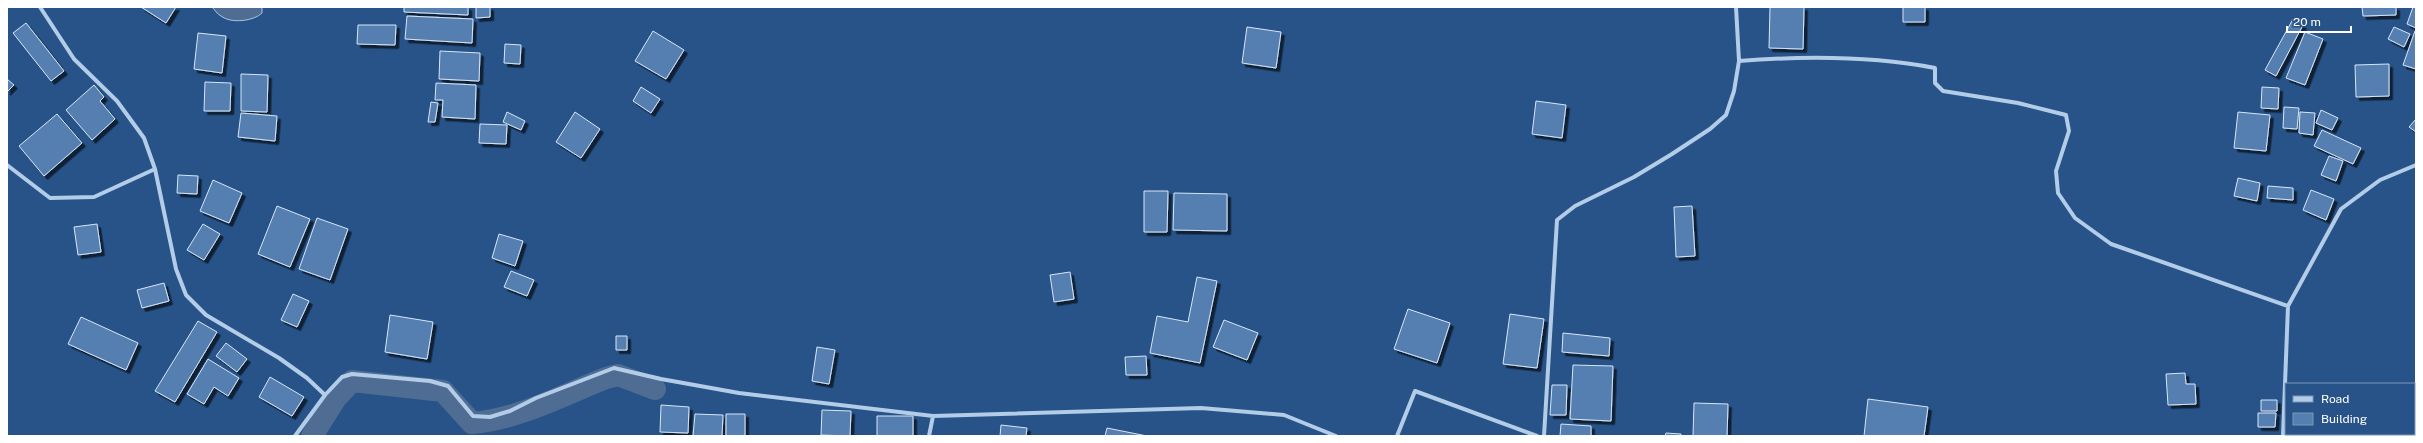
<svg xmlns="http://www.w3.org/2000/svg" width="2423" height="443" viewBox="0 0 2423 443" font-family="'Public Sans',sans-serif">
<defs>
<filter id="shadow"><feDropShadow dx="3.5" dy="3.5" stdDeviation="0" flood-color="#0009"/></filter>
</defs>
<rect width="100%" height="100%" fill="#275388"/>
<path fill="#4f6d92" stroke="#a8c7e9" d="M 212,7 L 262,7 L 262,13 C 254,21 231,24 221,16 C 217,14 215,10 212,7 Z"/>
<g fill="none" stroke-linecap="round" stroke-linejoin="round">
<path stroke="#4f6d92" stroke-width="22" d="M 312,436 L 336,398 L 352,381 L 443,391 L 472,423 C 519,419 563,395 606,378 L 618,375 L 655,389"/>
</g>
<path fill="#547fb1" stroke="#d7e6f7" filter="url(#shadow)" d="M 141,7 L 176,7 L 166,23 Z
M 404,7 L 468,7 L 468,15 L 404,12 Z
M 476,7 L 490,7 L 490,17 L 476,18 Z
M 1770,7 L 1804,7 L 1803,49 L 1769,48 Z
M 1903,7 L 1925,7 L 1925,22 L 1903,22 Z
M 2362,7 L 2396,7 L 2396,15 L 2363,16 Z
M 2413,7 L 2416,7 L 2416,28 L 2407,24 Z
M 407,16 L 473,19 L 472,43 L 405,39 Z
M 2293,19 L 2303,25 L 2276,76 L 2265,70 Z
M 26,23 L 64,71 L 51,81 L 13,33 Z
M 358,25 L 396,25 L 395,45 L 357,44 Z
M 1247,27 L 1281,32 L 1276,68 L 1242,63 Z
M 2394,27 L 2410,34 L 2404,47 L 2388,39 Z
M 653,31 L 684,50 L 666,79 L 635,61 Z
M 2415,31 L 2416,32 L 2416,69 L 2403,65 Z
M 2305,32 L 2323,39 L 2305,85 L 2286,78 Z
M 198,33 L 226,36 L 222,73 L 194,69 Z
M 505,44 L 521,45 L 520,64 L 504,63 Z
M 440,51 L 480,53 L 479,81 L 439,79 Z
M 2389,64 L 2389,96 L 2356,97 L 2355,65 Z
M 241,74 L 268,75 L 267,112 L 241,111 Z
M 7,79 L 14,85 L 7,92 Z
M 205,82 L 231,83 L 230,111 L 204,111 Z
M 436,83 L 476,85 L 475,119 L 442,117 L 443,100 L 435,100 Z
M 94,85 L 104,97 L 100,101 L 115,119 L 92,140 L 66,110 Z
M 641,87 L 660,99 L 651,113 L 633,101 Z
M 2262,87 L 2279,88 L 2278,109 L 2261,108 Z
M 1536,101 L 1566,105 L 1562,138 L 1532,134 Z
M 431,102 L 438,103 L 435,122 L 428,122 Z
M 2284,107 L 2299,108 L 2297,129 L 2283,128 Z
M 2321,110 L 2338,118 L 2332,130 L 2316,123 Z
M 507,112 L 525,121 L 521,130 L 503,122 Z
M 575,112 L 600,129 L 581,158 L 556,142 Z
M 2238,112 L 2270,115 L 2266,151 L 2234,148 Z
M 2300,112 L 2315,113 L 2313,135 L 2299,133 Z
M 241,113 L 277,116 L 275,141 L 238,137 Z
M 57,114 L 82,143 L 44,176 L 19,146 Z
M 2416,119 L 2416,132 L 2409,127 Z
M 480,124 L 507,125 L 506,144 L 479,143 Z
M 2322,130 L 2361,148 L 2353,164 L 2314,146 Z
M 2329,156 L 2343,161 L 2336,181 L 2321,175 Z
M 178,175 L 198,176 L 197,194 L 177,193 Z
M 2238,178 L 2260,183 L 2257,201 L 2234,196 Z
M 213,180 L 242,193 L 229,223 L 200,211 Z
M 2268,186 L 2293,188 L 2293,200 L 2267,198 Z
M 2311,190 L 2334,199 L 2326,220 L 2303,210 Z
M 1144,191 L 1168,191 L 1167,232 L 1144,232 Z
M 1174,193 L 1227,194 L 1227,231 L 1173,230 Z
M 277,206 L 310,219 L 290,267 L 258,254 Z
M 1692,206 L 1695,256 L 1676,257 L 1674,207 Z
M 317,218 L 348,229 L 330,280 L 299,269 Z
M 97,224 L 101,252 L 78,255 L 74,227 Z
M 203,224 L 220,234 L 204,260 L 187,250 Z
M 499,234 L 523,241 L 515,266 L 492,258 Z
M 511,271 L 534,280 L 527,296 L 504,287 Z
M 1070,272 L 1074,299 L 1054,302 L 1050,275 Z
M 1197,277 L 1217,281 L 1200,363 L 1150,353 L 1157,316 L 1188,322 Z
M 164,283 L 169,301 L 142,308 L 137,290 Z
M 293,294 L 309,301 L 297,327 L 281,320 Z
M 1408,309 L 1450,323 L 1437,363 L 1394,349 Z
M 1510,314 L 1544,319 L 1537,368 L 1503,364 Z
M 390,315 L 433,322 L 427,359 L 385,352 Z
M 81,317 L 138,343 L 126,370 L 68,344 Z
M 1224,320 L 1258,333 L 1247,360 L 1213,347 Z
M 198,321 L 217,332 L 175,402 L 155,391 Z
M 1563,333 L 1610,338 L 1609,356 L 1562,352 Z
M 616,336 L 627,336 L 627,350 L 616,350 Z
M 226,343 L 247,359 L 237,372 L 216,356 Z
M 817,347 L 835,350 L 829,384 L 812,381 Z
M 1146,356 L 1147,375 L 1126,375 L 1125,357 Z
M 208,359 L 239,378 L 228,396 L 214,387 L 204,404 L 187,394 Z
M 1573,365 L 1613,366 L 1611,421 L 1570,419 Z
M 2185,373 L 2186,384 L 2195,384 L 2196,404 L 2168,405 L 2166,374 Z
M 270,377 L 304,397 L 292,416 L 259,397 Z
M 1552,385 L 1567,385 L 1566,415 L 1550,415 Z
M 1868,399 L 1928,407 L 1924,436 L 1864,436 Z
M 2261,400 L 2277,400 L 2277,411 L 2261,411 Z
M 1694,403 L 1728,404 L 1727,436 L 1693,436 Z
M 661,405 L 689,407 L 688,433 L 660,432 Z
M 822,410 L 851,411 L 850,436 L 821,435 Z
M 2258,413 L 2276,413 L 2275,427 L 2258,427 Z
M 695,414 L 723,415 L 722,436 L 693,436 Z
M 726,414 L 745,414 L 745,436 L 726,436 Z
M 877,416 L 913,416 L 913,436 L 877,436 Z
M 1561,424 L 1591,426 L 1591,436 L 1560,436 Z
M 1001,425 L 1027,428 L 1026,436 L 1000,436 Z
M 1107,428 L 1147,436 L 1105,436 Z
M 1666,433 L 1681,434 L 1681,436 L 1665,436 Z"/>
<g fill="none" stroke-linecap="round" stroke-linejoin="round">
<path stroke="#b3cce8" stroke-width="4" d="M 40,7 L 74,59 L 117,101 L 144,138 L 155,169
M 1736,7 L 1739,61
M 7,165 L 50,198 L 94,197 L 155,169 L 176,269 L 186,295 L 206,315 L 279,358 L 307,378 L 325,395 L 295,436
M 325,395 L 342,377 L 352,374 L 430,381 L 448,386 L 473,416 L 490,417 L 510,411 L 536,398 L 614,368 L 661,379 L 739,393 L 933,416 L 1201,408 L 1284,415 L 1336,436
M 929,436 L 933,416
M 1397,436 L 1415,391 L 1537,436
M 1544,436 L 1557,220 L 1575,206 L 1634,177 L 1672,154 L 1710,129 L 1726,115 L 1734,91 L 1739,61 C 1803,56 1872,56 1935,68 L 1935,83 L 1943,91 L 2018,103 L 2066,115 L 2069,131 L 2056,171 L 2058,193 L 2075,218 L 2111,244 L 2288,306
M 2283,436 L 2288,306 L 2341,209 L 2380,180 L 2416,165"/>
</g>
<rect width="2423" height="443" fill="none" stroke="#ffffff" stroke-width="16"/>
<rect x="2285" y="383" width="130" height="52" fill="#275388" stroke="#7d98b8"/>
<rect x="2293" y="396" width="20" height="6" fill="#b3cce8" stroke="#7d98b8"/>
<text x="2321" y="403" font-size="12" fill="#ffffff">Road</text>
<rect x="2293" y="413" width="20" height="12" fill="#547fb1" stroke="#7d98b8"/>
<text x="2321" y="423" font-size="12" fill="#ffffff">Building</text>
<path d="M2287 26v6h64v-6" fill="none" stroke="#ffffff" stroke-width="2"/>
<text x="2293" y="26" font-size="12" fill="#ffffff" stroke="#275388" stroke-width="3" paint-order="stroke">20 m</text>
</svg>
